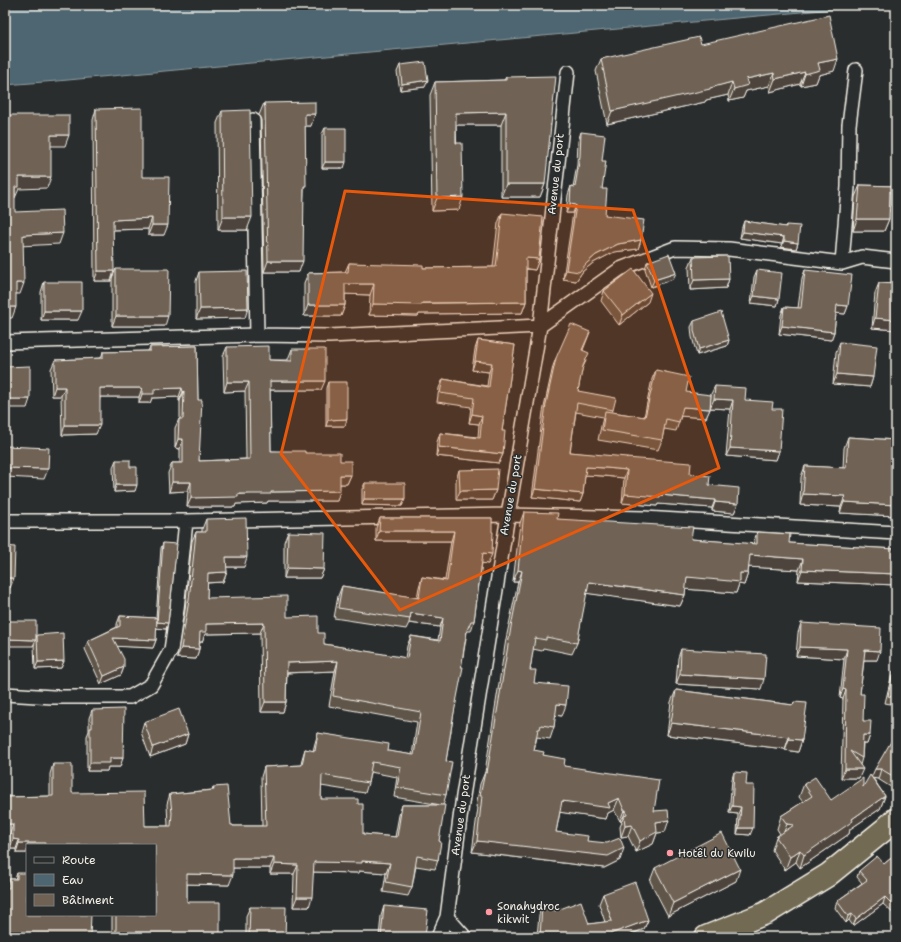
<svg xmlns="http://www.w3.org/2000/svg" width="901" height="942" viewBox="0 0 901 942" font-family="'Shantell Sans',sans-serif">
<rect width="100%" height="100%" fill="#2a2d2e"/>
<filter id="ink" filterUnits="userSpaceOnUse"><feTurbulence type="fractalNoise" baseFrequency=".025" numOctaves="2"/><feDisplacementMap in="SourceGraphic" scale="8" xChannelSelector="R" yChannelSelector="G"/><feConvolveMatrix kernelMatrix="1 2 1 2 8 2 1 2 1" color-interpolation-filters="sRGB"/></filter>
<g filter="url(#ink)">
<path fill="#4e6672" stroke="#909ea1" d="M 5,5 L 877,5 L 57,81 L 5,85 Z"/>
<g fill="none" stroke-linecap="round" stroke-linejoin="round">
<defs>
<path id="street" d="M 253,120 L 257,335
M 842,263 L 848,187 L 849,125 L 856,70
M 5,342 L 257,335 L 329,336 L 540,326 L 620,269 L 675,248 L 729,249 L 842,263 L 862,257 L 896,261
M 5,521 L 186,521 L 508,515 L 644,518 L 896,533
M 5,694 L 53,697 L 130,697 L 151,685 L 171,650 L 177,609 L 186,521
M 447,917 L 465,937
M 438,937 L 447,917 L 463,796 L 508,515 L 540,326 L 568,72"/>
<path id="highway" d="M 706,937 L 766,913 L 828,875 L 885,829 L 896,819"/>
</defs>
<use href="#street" stroke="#f4f1e8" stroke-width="16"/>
<use href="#highway" stroke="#f4f1e8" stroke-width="25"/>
<use href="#street" stroke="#2a2d2e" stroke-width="13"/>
<use href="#highway" stroke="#736b52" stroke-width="22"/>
</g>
<path fill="#5f5449" stroke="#f4f1e8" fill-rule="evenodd" d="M 701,44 L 834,71 L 819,75 L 816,83 L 801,86 L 800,84 L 770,92 L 769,86 L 746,91 L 743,98 L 729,101 L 728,95 L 706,100 L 705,102 L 607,124 L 596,71 L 601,59 Z
M 400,65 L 425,87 L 400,90 L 397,72 Z
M 506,77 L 545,184 L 540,197 L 501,197 L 501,125 L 456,125 L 459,210 L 432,211 L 430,95 L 435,82 L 504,80 Z
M 264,103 L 311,126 L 305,126 L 304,191 L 299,272 L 264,272 L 261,120 L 259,115 Z
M 96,109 L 142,177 L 164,235 L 148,235 L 148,229 L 113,230 L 111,281 L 94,281 L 93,120 Z
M 222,111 L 247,230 L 218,230 L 217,123 Z
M 325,128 L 344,168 L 322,168 L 322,134 Z
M 581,132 L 602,161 L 602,189 L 605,215 L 641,240 L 638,249 L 614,252 L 593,263 L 583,271 L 576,281 L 563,279 L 573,213 L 566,213 L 568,195 L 571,186 L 573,187 L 577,165 L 578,141 Z
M 860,185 L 896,186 L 896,218 L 889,209 L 889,219 L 884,231 L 853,231 L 855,197 Z
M 502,213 L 539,259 L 535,270 L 526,269 L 526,302 L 522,313 L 419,314 L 418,316 L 369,315 L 370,295 L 345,294 L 345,305 L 341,316 L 304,316 L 304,283 L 308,273 L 345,272 L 349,263 L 423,268 L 493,267 L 498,223 Z
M 744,221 L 785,227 L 786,225 L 798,243 L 796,249 L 781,247 L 782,244 L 740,238 L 742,227 Z
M 693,257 L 729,279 L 726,288 L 690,290 L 689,267 Z
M 647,262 L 673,279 L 651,287 L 645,269 Z
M 116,269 L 165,326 L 112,326 L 112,278 Z
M 757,270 L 779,299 L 777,306 L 751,303 L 754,277 Z
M 805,270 L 848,306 L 845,314 L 836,313 L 834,332 L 831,340 L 779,334 L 781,315 L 784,307 L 798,308 L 802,278 Z
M 199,272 L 245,318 L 196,319 L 196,281 Z
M 44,282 L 78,320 L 41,320 L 41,292 Z
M 879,283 L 896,284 L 896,330 L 872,328 L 875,293 Z
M 604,291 L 648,302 L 619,325 L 601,301 Z
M 694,321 L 729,340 L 727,346 L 697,355 L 692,337 L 691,327 Z
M 590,332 L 583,350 L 586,361 L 582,369 L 578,391 L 613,410 L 612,412 L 644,417 L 652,379 L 656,370 L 686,392 L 710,409 L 706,418 L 681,416 L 676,431 L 664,429 L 662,440 L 658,450 L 598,440 L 603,417 L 576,412 L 570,452 L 626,458 L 690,474 L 709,485 L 738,504 L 734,513 L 712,511 L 712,508 L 658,504 L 657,506 L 622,503 L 624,478 L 603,476 L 585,475 L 583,494 L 580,502 L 532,497 L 543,412 L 553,366 L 556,358 Z
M 478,340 L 515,345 L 502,431 L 503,454 L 499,463 L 436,456 L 437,442 L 440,433 L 478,437 L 479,424 L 469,423 L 471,407 L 437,402 L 439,388 L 443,379 L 487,386 L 489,372 L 472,370 L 475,349 Z
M 840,342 L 873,377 L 870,387 L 833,384 L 836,352 Z
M 197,346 L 199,461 L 246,459 L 245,391 L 224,392 L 223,356 L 227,347 L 269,360 L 288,360 L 288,359 L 292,349 L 321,390 L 270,390 L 271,451 L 305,453 L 340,461 L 351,475 L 347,484 L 340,484 L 337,501 L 268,501 L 267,503 L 236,504 L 235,507 L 187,507 L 188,491 L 169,492 L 168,473 L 172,463 L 180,463 L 180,449 L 175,448 L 175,428 L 179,419 L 180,419 L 180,401 L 179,401 L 179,397 L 152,398 L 150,403 L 139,403 L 139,397 L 100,397 L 96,434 L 62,435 L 61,396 L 52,396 L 51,369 L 55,360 L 101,358 L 103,352 L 148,351 L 150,347 Z
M 328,382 L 345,426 L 326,426 L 326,388 Z
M 715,386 L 745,400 L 772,409 L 779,451 L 776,460 L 726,456 L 730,409 L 710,408 L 711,394 Z
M 848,437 L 896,440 L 896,516 L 840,513 L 841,507 L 800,505 L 801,477 L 805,466 L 843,468 L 844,448 Z
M 116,460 L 130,467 L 135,491 L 114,492 L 113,467 Z
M 459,470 L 496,490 L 492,500 L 456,500 L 456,480 Z
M 365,483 L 405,499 L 402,506 L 362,505 L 362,489 Z
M 524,512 L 557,519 L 691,539 L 753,544 L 757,532 L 789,543 L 896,549 L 896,601 L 895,601 L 896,585 L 798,581 L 799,570 L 749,567 L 748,573 L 744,585 L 739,584 L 736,593 L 685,589 L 685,595 L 680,606 L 586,593 L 577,643 L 572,654 L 543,648 L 542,651 L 533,649 L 530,670 L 534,683 L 562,716 L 555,715 L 554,727 L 550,739 L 537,737 L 534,750 L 564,766 L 654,811 L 665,832 L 657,833 L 653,844 L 636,852 L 628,836 L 621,837 L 620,827 L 622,822 L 620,821 L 614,810 L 608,813 L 606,819 L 560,812 L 556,832 L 587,841 L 620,860 L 604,868 L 472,852 L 478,808 L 476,807 L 480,784 L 485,772 L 506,639 L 518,582 L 513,582 L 520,523 Z
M 380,518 L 492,518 L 488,564 L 482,563 L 474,621 L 471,631 L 468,631 L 467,632 L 446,761 L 446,795 L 443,805 L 439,841 L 438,860 L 435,869 L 416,866 L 412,887 L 408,896 L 383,892 L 386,873 L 359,871 L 359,873 L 313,872 L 309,907 L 293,907 L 294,874 L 270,874 L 270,868 L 233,868 L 229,885 L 187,884 L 187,902 L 220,937 L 112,937 L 112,915 L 155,915 L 155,845 L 27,845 L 27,853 L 16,853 L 16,849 L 10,849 L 10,834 L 5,834 L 5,797 L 50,796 L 50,774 L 53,764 L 72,793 L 145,826 L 168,826 L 167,804 L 170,794 L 212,790 L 213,787 L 231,825 L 233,826 L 262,826 L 261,777 L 264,767 L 301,765 L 302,759 L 305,749 L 313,751 L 315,743 L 318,733 L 388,751 L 412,755 L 417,722 L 329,706 L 335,671 L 287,673 L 286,702 L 283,712 L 261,712 L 260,633 L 205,634 L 202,642 L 200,642 L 199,649 L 196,659 L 177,658 L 185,610 L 192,541 L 196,532 L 202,532 L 202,529 L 206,519 L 244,567 L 226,567 L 227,572 L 223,582 L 207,583 L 207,598 L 287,617 L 318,633 L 324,644 L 405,658 L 407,646 L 411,636 L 438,640 L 440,627 L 409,623 L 406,629 L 334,618 L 338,596 L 342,586 L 417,598 L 419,587 L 422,577 L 445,580 L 451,541 L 376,541 L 376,528 ZM 370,772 L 397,777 L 394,797 L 441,805 L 402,805 L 399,815 L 395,837 L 363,834 L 358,804 L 321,799 L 321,786 L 365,793 L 368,783 Z
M 288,532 L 324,569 L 320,578 L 284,578 L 284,542 Z
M 163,543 L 166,629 L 156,628 L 156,640 L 153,648 L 117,646 L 124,667 L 121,675 L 101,684 L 85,649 L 88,641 L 117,627 L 117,624 L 120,616 L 156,618 L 161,548 Z
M 801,623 L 877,660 L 864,660 L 860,694 L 863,721 L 870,735 L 867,744 L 863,744 L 862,758 L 860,765 L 859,778 L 841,778 L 843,699 L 840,698 L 844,659 L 796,656 L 798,633 Z
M 37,635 L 64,661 L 61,668 L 35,669 L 34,644 L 33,646 Z
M 681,649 L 761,689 L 676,684 L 678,658 Z
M 893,671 L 896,672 L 896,705 L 885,703 L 891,678 Z
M 676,690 L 793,705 L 794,702 L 802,740 L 798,752 L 785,750 L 785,749 L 667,735 L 671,702 Z
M 92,710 L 120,767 L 108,767 L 107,771 L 87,771 L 87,736 L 89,731 L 89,718 Z
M 144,722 L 188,734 L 185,744 L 150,757 L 141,732 Z
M 896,733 L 896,786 L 894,789 L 878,779 L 873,778 L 885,796 L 880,809 L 850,829 L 849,834 L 800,868 L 796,862 L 785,870 L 772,850 L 776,837 L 780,834 L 777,829 L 781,816 L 803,802 L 799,797 L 804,784 L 831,800 L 863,787 L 872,777 Z
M 734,772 L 746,785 L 750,835 L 737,834 L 738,814 L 729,813 L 732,779 Z
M 896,854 L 896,916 L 883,904 L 853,926 L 849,920 L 846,923 L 835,908 L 837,901 L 862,883 L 857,877 L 859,871 L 884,864 Z
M 655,868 L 736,881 L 668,916 L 650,881 Z
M 17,873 L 27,915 L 5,888 L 9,879 L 15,879 Z
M 603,894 L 648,920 L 644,929 L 624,937 L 537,937 L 539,915 L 542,905 L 555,911 L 589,924 L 605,922 L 599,904 Z
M 384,906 L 425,937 L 379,937 L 381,916 Z
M 250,907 L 285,937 L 246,937 L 246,916 Z
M 896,923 L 896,934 L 892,931 Z"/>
<path fill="#4e453c" stroke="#f4f1e8" d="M 838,59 L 834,71 L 819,75 L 816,83 L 801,86 L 805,74 L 818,63 Z
M 805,72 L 800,84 L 770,92 L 775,79 Z
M 774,73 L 769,86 L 746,91 L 743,98 L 729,101 L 734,89 L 746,79 Z
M 428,80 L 425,87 L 400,90 L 402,84 Z
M 732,82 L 728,95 L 706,100 L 705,102 L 607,124 L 612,111 Z
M 506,112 L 501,125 L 451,125 L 456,113 Z
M 305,114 L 315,114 L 311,126 L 301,126 Z
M 51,135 L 69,135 L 65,146 L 47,146 Z
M 325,162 L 346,162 L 344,168 L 322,168 Z
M 19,177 L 51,177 L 47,188 L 19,189 L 15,198 L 15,187 Z
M 506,184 L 545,184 L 540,197 L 501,197 Z
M 463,197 L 459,210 L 432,211 L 437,198 Z
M 570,204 L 576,205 L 573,213 L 566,213 Z
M 223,217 L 252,217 L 247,230 L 218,230 Z
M 152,218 L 148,229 L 109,230 L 113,220 Z
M 857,219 L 889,219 L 884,231 L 853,231 Z
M 152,225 L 168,225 L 164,235 L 148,235 Z
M 743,232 L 784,237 L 782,244 L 740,238 Z
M 63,233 L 59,244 L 19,246 L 23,235 Z
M 641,240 L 638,249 L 614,252 L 593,263 L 583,271 L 576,281 L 563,279 L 566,270 L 587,263 L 596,255 L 618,244 Z
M 784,241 L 798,243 L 796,249 L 781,247 Z
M 526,258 L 539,259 L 535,270 L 522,268 Z
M 268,261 L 303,261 L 299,272 L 264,272 Z
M 98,271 L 114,271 L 111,281 L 94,281 Z
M 676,273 L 673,279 L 651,287 L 654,280 Z
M 729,279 L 726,288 L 690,290 L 694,280 Z
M 16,283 L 24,283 L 20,294 L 12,294 Z
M 345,284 L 374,284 L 370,295 L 341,294 Z
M 651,293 L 648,302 L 619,325 L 623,315 Z
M 754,296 L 779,299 L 777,306 L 751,303 Z
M 526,302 L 522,313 L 419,314 L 418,316 L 369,315 L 373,304 Z
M 308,305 L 345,305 L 341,316 L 304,316 Z
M 837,305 L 848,306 L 845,314 L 834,313 Z
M 5,307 L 16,307 L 12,318 L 5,318 Z
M 248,308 L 245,318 L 196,319 L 200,309 Z
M 44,311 L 82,311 L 78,320 L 41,320 Z
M 116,316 L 168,316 L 165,326 L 112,326 Z
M 875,318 L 896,320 L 896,330 L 872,328 Z
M 782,326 L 834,332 L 831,340 L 779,334 Z
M 729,340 L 727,346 L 697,355 L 699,349 Z
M 475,361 L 492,363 L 489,372 L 472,370 Z
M 837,374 L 873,377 L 870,387 L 833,384 Z
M 270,381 L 325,381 L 321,390 L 266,390 Z
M 227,382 L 249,382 L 245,391 L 224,392 Z
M 55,387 L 65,387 L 61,396 L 52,396 Z
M 100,388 L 142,388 L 139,397 L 96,397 Z
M 182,388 L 179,397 L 152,398 L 150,403 L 139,403 L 142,394 L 154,389 Z
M 184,391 L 180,401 L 179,401 L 183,392 Z
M 5,399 L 30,399 L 27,408 L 5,408 Z
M 714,399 L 733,400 L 730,409 L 710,408 Z
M 683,407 L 710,409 L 706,418 L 679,416 Z
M 472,414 L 482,416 L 479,424 L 469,423 Z
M 347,419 L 345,426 L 326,426 L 328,420 Z
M 65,425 L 100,425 L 96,434 L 62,435 Z
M 178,439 L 183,439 L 180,449 L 175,448 Z
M 439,447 L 503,454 L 499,463 L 436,456 Z
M 730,448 L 779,451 L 776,460 L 726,456 Z
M 586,467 L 606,468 L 627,470 L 624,478 L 603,476 L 583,475 Z
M 5,468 L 48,469 L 44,479 L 5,477 Z
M 340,475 L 351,475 L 347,484 L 337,484 Z
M 172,482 L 191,482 L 188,491 L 169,492 Z
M 116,485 L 137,485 L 135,491 L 114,492 Z
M 535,489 L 583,494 L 580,502 L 532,497 Z
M 496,490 L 492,500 L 456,500 L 460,491 Z
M 340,491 L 337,501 L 268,501 L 267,503 L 236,504 L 235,507 L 187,507 L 191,498 L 271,492 Z
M 625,494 L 660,495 L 715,500 L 712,508 L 658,504 L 657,506 L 622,503 Z
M 803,494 L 845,496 L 841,507 L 800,505 Z
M 364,499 L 405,499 L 402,506 L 362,505 Z
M 715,502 L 738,504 L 734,513 L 712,511 Z
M 844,502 L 896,505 L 896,516 L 840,513 Z
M 379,531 L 454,531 L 451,541 L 376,541 Z
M 483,553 L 492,554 L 488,564 L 480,563 Z
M 750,555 L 803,559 L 799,570 L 746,567 Z
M 226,557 L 247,557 L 244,567 L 223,567 Z
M 287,568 L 324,569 L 320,578 L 284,578 Z
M 518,570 L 522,571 L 518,582 L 513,582 Z
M 802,570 L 896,574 L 896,585 L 798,581 Z
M 227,572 L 223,582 L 204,583 L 208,573 Z
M 740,573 L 748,573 L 744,585 L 739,584 L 736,593 L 683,589 L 687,577 Z
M 5,578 L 14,578 L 10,588 L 5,587 Z
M 589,582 L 685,595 L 680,606 L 584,593 Z
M 411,613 L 443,618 L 440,627 L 409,623 Z
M 157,622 L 168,623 L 166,629 L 155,628 Z
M 264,623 L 260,633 L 205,634 L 202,642 L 197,642 L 200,632 L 206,624 Z
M 113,638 L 156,640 L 153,648 L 110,646 Z
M 5,639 L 36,640 L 33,646 L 5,646 Z
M 800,647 L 847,649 L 844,659 L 796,656 Z
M 181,648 L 199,649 L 196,659 L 177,658 Z
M 865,650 L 880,651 L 877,660 L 862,660 Z
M 64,661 L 61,668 L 35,669 L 38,662 Z
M 338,661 L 335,671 L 283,673 L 287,663 Z
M 124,667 L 121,675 L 101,684 L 104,676 Z
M 680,674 L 764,679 L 761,689 L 676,684 Z
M 843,689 L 846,690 L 843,699 L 840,698 Z
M 265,702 L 286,702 L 283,712 L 261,712 Z
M 557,704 L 566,705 L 562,716 L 553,715 Z
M 671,723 L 789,737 L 785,749 L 667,735 Z
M 188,734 L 185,744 L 150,757 L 153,747 Z
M 863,735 L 870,735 L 867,744 L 859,744 Z
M 789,739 L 802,740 L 798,752 L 785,750 Z
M 110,758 L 123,758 L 120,767 L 108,767 L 107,771 L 87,771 L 90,763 Z
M 845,769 L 863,769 L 859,778 L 841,778 Z
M 875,769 L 881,769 L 878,779 L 871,778 Z
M 885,796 L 880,809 L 850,829 L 849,834 L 800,868 L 804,855 L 852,819 Z
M 619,798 L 614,810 L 608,813 L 606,819 L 558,812 L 562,801 L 608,803 Z
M 732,806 L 741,807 L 738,814 L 729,813 Z
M 624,810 L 626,810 L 622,821 L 620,821 Z
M 669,820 L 665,832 L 657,833 L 653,844 L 636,852 L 640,841 L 656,822 Z
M 5,824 L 13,824 L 10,834 L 5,834 Z
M 787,824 L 794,825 L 782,837 Z
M 632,825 L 628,836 L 621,837 L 625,826 Z
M 739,828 L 753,828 L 750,835 L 737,834 Z
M 13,839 L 19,840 L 16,849 L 10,849 Z
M 477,841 L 624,848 L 620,860 L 604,868 L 472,852 Z
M 19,843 L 45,843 L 45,845 L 27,845 L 27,853 L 16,853 Z
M 800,850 L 796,862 L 785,870 L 790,857 Z
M 233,858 L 274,858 L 270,868 L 229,868 Z
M 362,861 L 390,863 L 386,873 L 359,871 L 359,873 L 310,872 L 314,862 Z
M 274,864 L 298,865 L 294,874 L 270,874 Z
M 740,869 L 736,881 L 668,916 L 673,903 Z
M 187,874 L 233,875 L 229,885 L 184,884 Z
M 297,897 L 312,897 L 309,907 L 293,907 Z
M 885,897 L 883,904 L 853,926 L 856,919 Z
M 852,914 L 849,920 L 846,923 L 848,916 Z
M 648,920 L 644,929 L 624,937 L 601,937 Z"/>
<path fill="#6f6255" stroke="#f4f1e8" d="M 829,15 L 838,59 L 818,63 L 820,70 L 805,74 L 805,72 L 775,79 L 774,73 L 746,79 L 748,85 L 734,89 L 732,82 L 710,88 L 710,89 L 612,111 L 601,59 L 699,37 L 701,44 Z
M 425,62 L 428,80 L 402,84 L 400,65 Z
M 556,76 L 551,125 L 550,125 L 551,125 L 545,184 L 506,184 L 506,112 L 456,113 L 456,143 L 462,143 L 463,197 L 437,198 L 435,82 L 506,80 L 506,77 Z
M 315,102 L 315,114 L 305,114 L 306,186 L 304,186 L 303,261 L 268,261 L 265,108 L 264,103 Z
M 142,108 L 142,177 L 169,177 L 168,225 L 152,225 L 152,218 L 113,220 L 114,271 L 98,271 L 96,109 Z
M 250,110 L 252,217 L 223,217 L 222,111 Z
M 5,115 L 69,115 L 69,135 L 51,135 L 51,177 L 19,177 L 19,187 L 15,187 L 15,212 L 62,210 L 63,233 L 23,235 L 24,283 L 16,283 L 16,307 L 5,307 Z
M 325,128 L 346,128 L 346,162 L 325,162 Z
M 581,132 L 605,135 L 602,161 L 606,161 L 602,189 L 607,189 L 605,215 L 644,220 L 641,240 L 618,244 L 596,255 L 587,263 L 579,272 L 566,270 L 576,205 L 570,204 L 571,186 L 575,187 L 580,156 Z
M 860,185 L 896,186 L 896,200 L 890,191 L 889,219 L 857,219 Z
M 502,213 L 543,217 L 539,259 L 526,258 L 526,302 L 422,303 L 422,305 L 373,304 L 374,284 L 345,284 L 345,305 L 308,305 L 308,273 L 348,272 L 349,263 L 423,265 L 423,268 L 496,267 Z
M 744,221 L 786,227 L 786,225 L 800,226 L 798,243 L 784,241 L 784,237 L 743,232 Z
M 669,254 L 676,273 L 654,280 L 647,262 Z
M 728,256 L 729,279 L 694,280 L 693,257 Z
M 116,269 L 169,269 L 168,316 L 116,316 Z
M 633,269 L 651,293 L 623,315 L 604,291 Z
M 757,270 L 782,273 L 779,299 L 754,296 Z
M 805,270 L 852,275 L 848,306 L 837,305 L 834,332 L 782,326 L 784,307 L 801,308 Z
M 247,271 L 248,308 L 200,309 L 199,272 Z
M 44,282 L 82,282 L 82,311 L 44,311 Z
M 879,283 L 896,284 L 896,320 L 875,318 Z
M 721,312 L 729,340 L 699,349 L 694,331 L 694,321 Z
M 571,324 L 590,332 L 582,350 L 589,353 L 583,366 L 578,391 L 616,398 L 613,410 L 577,403 L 570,452 L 627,457 L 626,458 L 691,463 L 690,474 L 710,476 L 709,485 L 739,488 L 738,504 L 715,502 L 715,500 L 660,495 L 660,497 L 625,494 L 627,470 L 606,468 L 586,467 L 583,494 L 535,489 L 546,404 L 556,358 Z
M 478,340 L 515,345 L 502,431 L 505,431 L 503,454 L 439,447 L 440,433 L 480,438 L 482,416 L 472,414 L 474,398 L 440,393 L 443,379 L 489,387 L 492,363 L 475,361 Z
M 840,342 L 877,346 L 873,377 L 837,374 Z
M 197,346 L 198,400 L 202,400 L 199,461 L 250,459 L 249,382 L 227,382 L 227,347 L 269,346 L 269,360 L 292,361 L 292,349 L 325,349 L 325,381 L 270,381 L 271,451 L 305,451 L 305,453 L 340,453 L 340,461 L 351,461 L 351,475 L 340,475 L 340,491 L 271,492 L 271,494 L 238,494 L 238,497 L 191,498 L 191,482 L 172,482 L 172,463 L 183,463 L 183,439 L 178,439 L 179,419 L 183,419 L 184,391 L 183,392 L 182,388 L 154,389 L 154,394 L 142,394 L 142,388 L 100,388 L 100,425 L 65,425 L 65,387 L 55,387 L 55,360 L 103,358 L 103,352 L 150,351 L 150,347 Z
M 30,366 L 30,399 L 5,399 L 5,367 Z
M 656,370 L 689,377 L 686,392 L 711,395 L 710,409 L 683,407 L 679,422 L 666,419 L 662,440 L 602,430 L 605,411 L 645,417 Z
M 328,382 L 347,382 L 347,419 L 328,420 Z
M 715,386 L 746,388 L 745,400 L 773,402 L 772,409 L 782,409 L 779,451 L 730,448 L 733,400 L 714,399 Z
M 848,437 L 896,440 L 896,505 L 844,502 L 845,496 L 803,494 L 805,466 L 846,468 Z
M 5,446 L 49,448 L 48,469 L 5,468 Z
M 116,460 L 130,460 L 130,467 L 137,467 L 137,485 L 116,485 Z
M 498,469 L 496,490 L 460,491 L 459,470 Z
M 365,483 L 405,483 L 405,499 L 364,499 Z
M 524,512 L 558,513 L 557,519 L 693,527 L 691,539 L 757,544 L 757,532 L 790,534 L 789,543 L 896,549 L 896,574 L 802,570 L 803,559 L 750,555 L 748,573 L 740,573 L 740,582 L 687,577 L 685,595 L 589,582 L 577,643 L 546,637 L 546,640 L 535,638 L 530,670 L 536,670 L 534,683 L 568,686 L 566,705 L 557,704 L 554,727 L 541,725 L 540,729 L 538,729 L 534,750 L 544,752 L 543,755 L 565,759 L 564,766 L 659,780 L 654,811 L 668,810 L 669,820 L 656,822 L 657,832 L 640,841 L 632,825 L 625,826 L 624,816 L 627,815 L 626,810 L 624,810 L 619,798 L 608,803 L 610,808 L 562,801 L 556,832 L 588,836 L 587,841 L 607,843 L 620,838 L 624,848 L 608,856 L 477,841 L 482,796 L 480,796 L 485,772 L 487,773 L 511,627 L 522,571 L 518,570 Z
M 246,518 L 247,557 L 226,557 L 227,572 L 208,573 L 207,598 L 287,596 L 287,617 L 318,616 L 318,633 L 324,633 L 324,644 L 407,658 L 411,636 L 440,641 L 443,618 L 411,613 L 410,619 L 338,608 L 342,586 L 419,598 L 422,577 L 447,581 L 454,531 L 379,531 L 380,518 L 492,518 L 492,532 L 493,532 L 492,554 L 483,553 L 474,621 L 471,621 L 467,630 L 461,667 L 463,667 L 453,718 L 446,761 L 452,762 L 446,795 L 397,787 L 401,767 L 372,762 L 368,783 L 322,775 L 321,799 L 358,799 L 358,804 L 363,804 L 363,834 L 397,837 L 402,805 L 445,805 L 439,841 L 441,842 L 438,860 L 417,856 L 412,887 L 386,882 L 390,863 L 362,861 L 362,863 L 314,862 L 312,897 L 297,897 L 298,865 L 274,864 L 274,858 L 233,858 L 233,875 L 187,874 L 187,902 L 220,902 L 220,937 L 116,937 L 116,915 L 155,915 L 155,845 L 45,845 L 45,843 L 19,843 L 19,840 L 13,839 L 13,824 L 5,824 L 5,797 L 53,796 L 53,764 L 72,764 L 72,793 L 144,792 L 145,826 L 171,826 L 172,813 L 170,794 L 214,790 L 213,787 L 227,786 L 231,825 L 233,825 L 233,826 L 266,826 L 264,767 L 302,765 L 305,749 L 315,751 L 318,733 L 389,744 L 388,751 L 414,755 L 421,712 L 333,696 L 338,661 L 287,663 L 286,702 L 265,702 L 264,623 L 206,624 L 206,632 L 200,632 L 199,649 L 181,648 L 189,600 L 196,532 L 206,532 L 206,519 Z
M 288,532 L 325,533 L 324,569 L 287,568 Z
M 163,543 L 177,544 L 168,623 L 157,622 Z
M 5,546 L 15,547 L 14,578 L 5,578 Z
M 120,616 L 157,618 L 156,640 L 113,638 L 124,659 L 124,667 L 104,676 L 88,641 L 120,626 Z
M 5,621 L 36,621 L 36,640 L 5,639 Z
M 801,623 L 881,628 L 880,651 L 865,650 L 860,694 L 864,694 L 863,721 L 871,721 L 870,735 L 863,735 L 862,758 L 850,751 L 863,769 L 845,769 L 846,690 L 843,689 L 847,649 L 800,647 Z
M 63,633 L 64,661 L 38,662 L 37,635 Z
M 681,649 L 766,654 L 764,679 L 680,674 Z
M 893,671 L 896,672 L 896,698 L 888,696 Z
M 676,690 L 793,705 L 794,702 L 807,703 L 802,740 L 789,739 L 789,737 L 671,723 Z
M 124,709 L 123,758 L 110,758 L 110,763 L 90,763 L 90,728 L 92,728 L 92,710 Z
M 179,709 L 188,734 L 153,747 L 144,722 Z
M 896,733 L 896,778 L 881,769 L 875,769 Z
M 734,772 L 747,773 L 746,785 L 754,785 L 753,828 L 739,828 L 741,807 L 732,806 Z
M 870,775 L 885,796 L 852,819 L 853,821 L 804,855 L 800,850 L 790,857 L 776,837 L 794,825 L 787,824 L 781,816 L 812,796 L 804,784 L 815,777 L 831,800 L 863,778 L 863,787 Z
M 722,833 L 740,869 L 673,903 L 655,868 Z
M 896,854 L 896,908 L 885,897 L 856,919 L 852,914 L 848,916 L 837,901 L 867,880 L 859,871 L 877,856 L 884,864 Z
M 17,873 L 27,873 L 27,915 L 91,915 L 90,937 L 5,937 L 5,888 L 9,888 L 9,879 L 17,879 Z
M 635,882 L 648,920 L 602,937 L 540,937 L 542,905 L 554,905 L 555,911 L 581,901 L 589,924 L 612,921 L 603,894 Z
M 384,906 L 428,910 L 425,937 L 381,937 Z
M 250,907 L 286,907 L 285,937 L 249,937 Z"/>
</g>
<path fill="#e8590c" fill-opacity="0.2" stroke="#e8590c" stroke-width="3" stroke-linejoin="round" d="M 345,191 L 633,210 L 719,468 L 400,610 L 281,454 Z"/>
<g fill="#ff9aa2" stroke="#2a2d2e" stroke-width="1.5">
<circle cx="670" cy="853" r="4"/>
<circle cx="489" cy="912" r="4"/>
</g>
<g text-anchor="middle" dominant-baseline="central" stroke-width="3" stroke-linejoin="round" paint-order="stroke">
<g font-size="11" fill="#f4f1e8" stroke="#2a2d2e">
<text transform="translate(556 174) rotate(-84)">Avenue du port</text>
<text transform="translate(511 495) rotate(-80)">Avenue du port</text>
<text transform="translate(461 815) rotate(-82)">Avenue du port</text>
</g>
<g font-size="11" fill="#f4f1e8" stroke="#2a2d2e" text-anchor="start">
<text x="678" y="853">Hotêl du Kwilu</text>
<text x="497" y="906">Sonahydroc<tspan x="497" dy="13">kikwit</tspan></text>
</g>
</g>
<rect width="901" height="942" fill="none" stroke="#2a2d2e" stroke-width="20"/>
<rect x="10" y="10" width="881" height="922" fill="none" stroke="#f4f1e8" stroke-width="1.5" filter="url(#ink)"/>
<rect x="26" y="844" width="130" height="72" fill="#2a2d2e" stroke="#7b7b78"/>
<rect x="34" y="857" width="20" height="6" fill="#2a2d2e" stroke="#7b7b78"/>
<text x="62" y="864" font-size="12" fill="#f4f1e8">Route</text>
<rect x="34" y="874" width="20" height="12" fill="#4e6672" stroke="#7b7b78"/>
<text x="62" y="884" font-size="12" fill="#f4f1e8">Eau</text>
<rect x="34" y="894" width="20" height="12" fill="#6f6255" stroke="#7b7b78"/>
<text x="62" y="904" font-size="12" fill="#f4f1e8">Bâtiment</text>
</svg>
